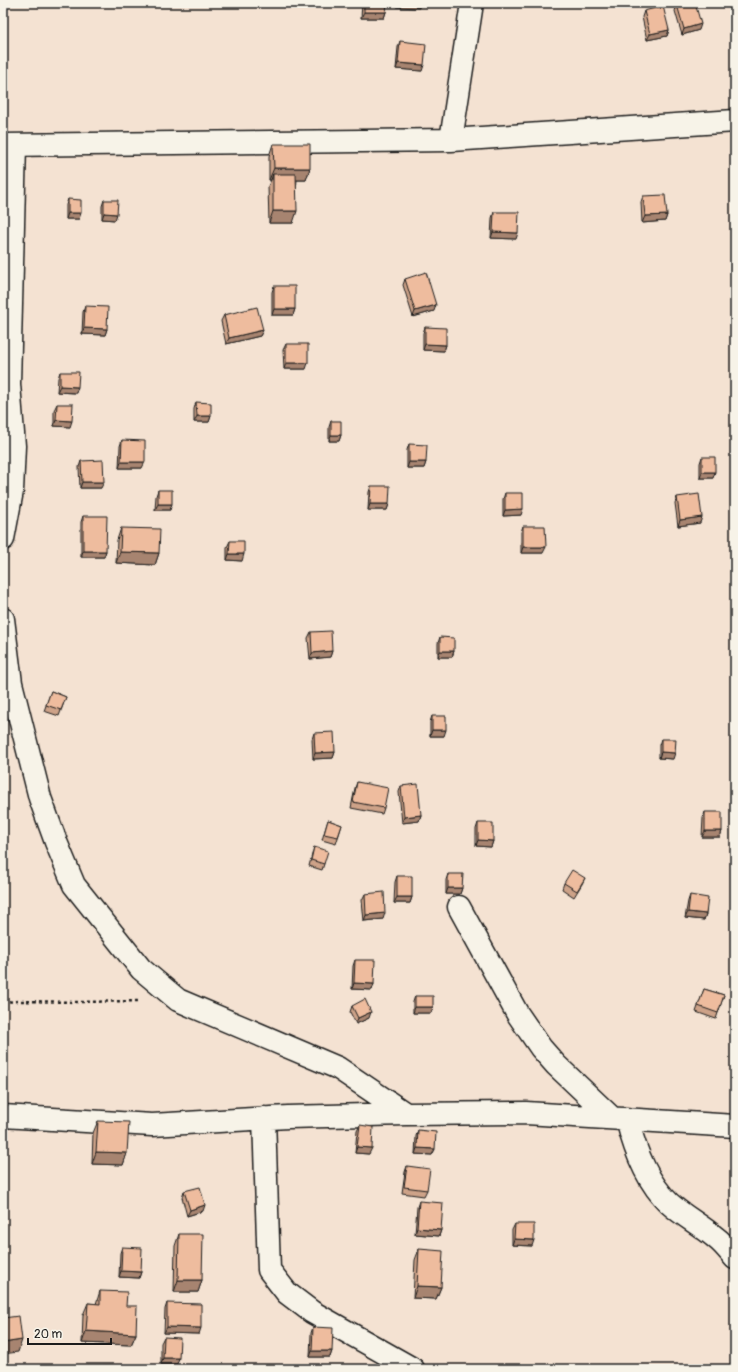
<svg xmlns="http://www.w3.org/2000/svg" width="738" height="1372" viewBox="0 0 738 1372" font-family="Pangolin,sans-serif">
<rect width="100%" height="100%" fill="#f4e2d2"/>
<filter id="ink" filterUnits="userSpaceOnUse"><feTurbulence type="fractalNoise" baseFrequency=".025" numOctaves="2"/><feDisplacementMap in="SourceGraphic" scale="8" xChannelSelector="R" yChannelSelector="G"/><feConvolveMatrix kernelMatrix="1 2 1 2 8 2 1 2 1" color-interpolation-filters="sRGB"/></filter>
<g filter="url(#ink)">
<g fill="none" stroke-linecap="round" stroke-linejoin="round">
<defs>
<path id="minor" d="M 451,140 L 472,3
M 3,145 L 451,140 L 735,121
M 3,539 L 12,491 L 14,446 L 9,384 L 15,145
M 3,619 L 11,683 L 40,798 L 56,842 L 74,885 L 141,969 L 178,1000 L 338,1068 L 406,1114
M 459,907 L 517,1013 L 541,1048 L 556,1065 L 612,1118
M 3,1116 L 152,1125 L 288,1117 L 406,1114 L 526,1113 L 735,1126
M 264,1118 L 269,1270 L 287,1293 L 312,1312 L 413,1369
M 627,1119 C 634,1147 647,1182 669,1203 C 683,1216 701,1225 716,1238 C 723,1243 729,1251 735,1258"/>
</defs>
<use href="#minor" stroke="#1c1c1c" stroke-width="25"/>
<path stroke="#1c1c1c" stroke-width="2.5" stroke-dasharray="3 3" stroke-linecap="butt" d="M 3,1002 L 19,1001 L 78,1002 L 140,1001"/>
<use href="#minor" stroke="#f7f3e8" stroke-width="22"/>
</g>
<path fill="#cda288" stroke="#1c1c1c" d="M 362,3 L 387,3 L 386,12 L 384,18 L 361,18 Z
M 677,5 L 699,30 L 682,35 L 675,11 Z
M 644,11 L 669,30 L 667,36 L 647,40 L 642,17 Z
M 400,41 L 422,71 L 396,69 L 398,47 Z
M 273,144 L 310,168 L 306,180 L 297,180 L 293,223 L 269,223 L 268,186 L 271,180 L 269,180 L 269,156 Z
M 643,196 L 667,215 L 665,221 L 642,223 L 641,202 Z
M 68,199 L 79,219 L 66,219 L 66,205 Z
M 104,200 L 115,220 L 102,219 L 102,206 Z
M 494,212 L 516,239 L 491,238 L 492,218 Z
M 405,279 L 434,311 L 413,317 L 403,285 Z
M 274,286 L 295,309 L 293,315 L 272,315 L 272,292 Z
M 85,306 L 107,329 L 105,335 L 82,334 L 83,312 Z
M 224,315 L 263,330 L 260,336 L 226,344 L 221,321 Z
M 425,327 L 446,345 L 444,351 L 423,350 L 423,333 Z
M 286,344 L 306,369 L 284,369 L 283,350 Z
M 60,372 L 76,393 L 57,392 L 58,378 Z
M 196,402 L 211,416 L 209,422 L 194,422 L 194,409 Z
M 57,404 L 70,427 L 54,426 L 54,410 Z
M 331,421 L 341,435 L 339,441 L 329,441 L 329,427 Z
M 122,440 L 142,468 L 119,468 L 120,446 Z
M 409,444 L 426,462 L 424,468 L 407,468 L 407,450 Z
M 702,457 L 713,478 L 700,478 L 700,463 Z
M 81,461 L 101,488 L 80,488 L 79,467 Z
M 371,486 L 389,504 L 387,510 L 368,510 L 369,492 Z
M 158,490 L 170,510 L 155,510 L 156,496 Z
M 505,493 L 521,515 L 503,516 L 503,499 Z
M 677,497 L 700,523 L 678,526 L 675,503 Z
M 83,516 L 106,551 L 104,557 L 81,557 L 81,522 Z
M 523,526 L 543,553 L 521,553 L 521,532 Z
M 121,528 L 159,553 L 155,565 L 116,563 L 117,540 Z
M 230,541 L 242,561 L 227,560 L 227,547 Z
M 311,632 L 332,651 L 330,657 L 310,659 L 308,638 Z
M 440,637 L 454,651 L 452,657 L 438,657 L 438,643 Z
M 51,691 L 66,697 L 59,716 L 44,711 Z
M 432,716 L 444,736 L 430,736 L 430,722 Z
M 314,733 L 335,752 L 333,758 L 313,759 L 312,739 Z
M 661,739 L 673,759 L 659,758 L 659,745 Z
M 357,782 L 384,808 L 382,814 L 351,808 L 355,788 Z
M 401,786 L 421,815 L 419,821 L 402,823 L 399,792 Z
M 705,812 L 722,831 L 720,837 L 702,837 L 703,818 Z
M 328,820 L 342,825 L 336,844 L 322,840 Z
M 478,823 L 493,841 L 491,847 L 476,846 L 476,829 Z
M 314,847 L 324,864 L 322,870 L 309,866 Z
M 448,874 L 462,888 L 460,894 L 446,894 L 446,880 Z
M 397,876 L 412,897 L 410,903 L 394,903 L 395,882 Z
M 585,878 L 582,884 L 574,897 L 562,889 L 564,883 Z
M 365,894 L 383,919 L 364,921 L 362,900 Z
M 690,895 L 706,914 L 704,920 L 685,918 L 688,901 Z
M 355,960 L 374,984 L 372,990 L 352,989 L 353,966 Z
M 704,989 L 724,995 L 716,1019 L 696,1012 Z
M 415,996 L 433,1007 L 431,1013 L 413,1013 L 413,1002 Z
M 352,1006 L 369,1018 L 356,1024 L 350,1012 Z
M 98,1121 L 127,1153 L 123,1165 L 92,1164 L 93,1133 Z
M 360,1125 L 369,1154 L 355,1153 L 357,1131 Z
M 418,1130 L 435,1149 L 432,1155 L 415,1154 L 416,1136 Z
M 407,1166 L 427,1190 L 424,1196 L 402,1193 L 405,1172 Z
M 184,1191 L 203,1211 L 187,1216 L 182,1197 Z
M 419,1201 L 441,1230 L 439,1236 L 415,1234 L 417,1207 Z
M 515,1224 L 532,1246 L 512,1245 L 512,1230 Z
M 179,1234 L 202,1280 L 198,1292 L 174,1292 L 175,1246 Z
M 122,1247 L 141,1272 L 139,1278 L 119,1277 L 120,1253 Z
M 419,1249 L 441,1287 L 436,1299 L 413,1298 L 415,1260 Z
M 100,1291 L 126,1306 L 136,1334 L 131,1345 L 82,1343 L 83,1315 L 88,1303 L 96,1304 Z
M 167,1303 L 199,1334 L 164,1333 L 165,1309 Z
M 313,1327 L 332,1351 L 330,1357 L 310,1357 L 311,1333 Z
M 164,1337 L 177,1364 L 161,1364 L 161,1343 Z"/>
<path fill="#a7846f" stroke="#1c1c1c" d="M 125,3 L 147,3 L 146,4 L 125,4 Z
M 398,3 L 420,3 L 419,8 L 397,7 Z
M 364,12 L 386,12 L 384,18 L 361,18 Z
M 701,24 L 699,30 L 682,35 L 684,29 Z
M 669,30 L 667,36 L 647,40 L 650,34 Z
M 398,63 L 424,65 L 422,71 L 396,69 Z
M 274,168 L 310,168 L 306,180 L 273,180 L 273,174 L 271,180 L 269,180 Z
M 273,211 L 297,211 L 293,223 L 269,223 Z
M 68,213 L 81,213 L 79,219 L 66,219 Z
M 104,213 L 117,214 L 115,220 L 102,219 Z
M 667,215 L 665,221 L 642,223 L 645,216 Z
M 493,232 L 518,233 L 516,239 L 491,238 Z
M 436,305 L 434,311 L 413,317 L 415,311 Z
M 274,309 L 295,309 L 293,315 L 272,315 Z
M 84,328 L 107,329 L 105,335 L 82,334 Z
M 263,330 L 260,336 L 226,344 L 229,338 Z
M 425,344 L 446,345 L 444,351 L 423,350 Z
M 286,363 L 308,363 L 306,369 L 284,369 Z
M 60,386 L 78,387 L 76,393 L 57,392 Z
M 197,416 L 211,416 L 209,422 L 194,422 Z
M 56,420 L 72,421 L 70,427 L 54,426 Z
M 331,435 L 341,435 L 339,441 L 329,441 Z
M 121,462 L 145,462 L 142,468 L 119,468 Z
M 409,462 L 426,462 L 424,468 L 407,468 Z
M 702,472 L 715,472 L 713,478 L 700,478 Z
M 82,482 L 104,482 L 101,488 L 80,488 Z
M 158,504 L 172,504 L 170,510 L 155,510 Z
M 370,504 L 389,504 L 387,510 L 368,510 Z
M 523,509 L 521,515 L 503,516 L 505,510 Z
M 702,517 L 700,523 L 678,526 L 680,520 Z
M 523,547 L 546,547 L 543,553 L 521,553 Z
M 83,551 L 106,551 L 104,557 L 81,557 Z
M 120,552 L 159,553 L 155,565 L 116,563 Z
M 229,554 L 244,554 L 242,561 L 227,560 Z
M 332,651 L 330,657 L 310,659 L 312,653 Z
M 440,651 L 454,651 L 452,657 L 438,657 Z
M 432,730 L 446,730 L 444,736 L 430,736 Z
M 335,752 L 333,758 L 313,759 L 315,753 Z
M 661,752 L 675,753 L 673,759 L 659,758 Z
M 421,815 L 419,821 L 402,823 L 404,817 Z
M 705,831 L 722,831 L 720,837 L 702,837 Z
M 478,840 L 493,841 L 491,847 L 476,846 Z
M 448,888 L 462,888 L 460,894 L 446,894 Z
M 397,897 L 412,897 L 410,903 L 394,903 Z
M 688,912 L 706,914 L 704,920 L 685,918 Z
M 385,913 L 383,919 L 364,921 L 366,915 Z
M 354,983 L 374,984 L 372,990 L 352,989 Z
M 415,1007 L 433,1007 L 431,1013 L 413,1013 Z
M 371,1012 L 369,1018 L 356,1024 L 358,1018 Z
M 357,1147 L 372,1148 L 369,1154 L 355,1153 Z
M 417,1148 L 435,1149 L 432,1155 L 415,1154 Z
M 96,1152 L 127,1153 L 123,1165 L 92,1164 Z
M 205,1205 L 203,1211 L 187,1216 L 190,1210 Z
M 417,1228 L 441,1230 L 439,1236 L 415,1234 Z
M 514,1239 L 534,1240 L 532,1246 L 512,1245 Z
M 121,1271 L 141,1272 L 139,1278 L 119,1277 Z
M 178,1280 L 202,1280 L 198,1292 L 174,1292 Z
M 417,1286 L 441,1287 L 436,1299 L 413,1298 Z
M 167,1327 L 201,1328 L 199,1334 L 164,1333 Z
M 86,1331 L 136,1334 L 131,1345 L 82,1343 Z
M 22,1340 L 18,1352 L 3,1354 L 3,1343 Z
M 312,1351 L 332,1351 L 330,1357 L 310,1357 Z
M 163,1358 L 179,1358 L 177,1364 L 161,1364 Z"/>
<path fill="#eebc9e" stroke="#1c1c1c" d="M 364,3 L 387,3 L 386,12 L 364,12 Z
M 685,3 L 695,3 L 701,24 L 684,29 L 677,5 Z
M 663,6 L 669,30 L 650,34 L 644,11 Z
M 400,41 L 426,44 L 424,65 L 398,63 Z
M 273,144 L 310,144 L 310,168 L 274,168 Z
M 273,174 L 296,174 L 297,211 L 273,211 Z
M 665,195 L 667,215 L 645,216 L 643,196 Z
M 68,199 L 81,200 L 81,213 L 68,213 Z
M 104,200 L 118,200 L 117,214 L 104,213 Z
M 494,212 L 519,212 L 518,233 L 493,232 Z
M 426,272 L 436,305 L 415,311 L 405,279 Z
M 274,286 L 295,286 L 295,309 L 274,309 Z
M 85,306 L 108,307 L 107,329 L 84,328 Z
M 257,307 L 263,330 L 229,338 L 224,315 Z
M 425,327 L 446,328 L 446,345 L 425,344 Z
M 286,344 L 308,344 L 308,363 L 286,363 Z
M 60,372 L 79,372 L 78,387 L 60,386 Z
M 196,402 L 211,403 L 211,416 L 197,416 Z
M 57,404 L 73,404 L 72,421 L 56,420 Z
M 331,421 L 341,421 L 341,435 L 331,435 Z
M 122,440 L 145,441 L 145,462 L 121,462 Z
M 409,444 L 427,445 L 426,462 L 409,462 Z
M 702,457 L 715,457 L 715,472 L 702,472 Z
M 103,460 L 104,482 L 82,482 L 81,461 Z
M 371,486 L 390,486 L 389,504 L 370,504 Z
M 158,490 L 172,490 L 172,504 L 158,504 Z
M 505,493 L 523,493 L 523,509 L 505,510 Z
M 699,494 L 702,517 L 680,520 L 677,497 Z
M 83,516 L 107,516 L 106,551 L 83,551 Z
M 523,526 L 545,526 L 546,547 L 523,547 Z
M 121,528 L 160,529 L 159,553 L 120,552 Z
M 230,541 L 244,541 L 244,554 L 229,554 Z
M 331,631 L 332,651 L 312,653 L 311,632 Z
M 440,637 L 454,638 L 454,651 L 440,651 Z
M 51,691 L 66,697 L 61,710 L 46,705 Z
M 432,716 L 446,716 L 446,730 L 432,730 Z
M 334,732 L 335,752 L 315,753 L 314,733 Z
M 661,739 L 676,739 L 675,753 L 661,752 Z
M 357,782 L 388,788 L 384,808 L 353,802 Z
M 418,784 L 421,815 L 404,817 L 401,786 Z
M 705,812 L 722,812 L 722,831 L 705,831 Z
M 328,820 L 342,825 L 338,837 L 324,834 Z
M 478,823 L 493,823 L 493,841 L 478,840 Z
M 314,847 L 328,851 L 324,864 L 311,860 Z
M 572,870 L 585,878 L 577,891 L 564,883 Z
M 448,874 L 463,874 L 462,888 L 448,888 Z
M 397,876 L 412,876 L 412,897 L 397,897 Z
M 384,892 L 385,913 L 366,915 L 365,894 Z
M 690,895 L 708,898 L 706,914 L 688,912 Z
M 355,960 L 375,960 L 374,984 L 354,983 Z
M 704,989 L 724,995 L 718,1013 L 698,1006 Z
M 415,996 L 433,996 L 433,1007 L 415,1007 Z
M 365,999 L 371,1012 L 358,1018 L 352,1006 Z
M 98,1121 L 129,1122 L 127,1153 L 96,1152 Z
M 360,1125 L 373,1127 L 372,1148 L 357,1147 Z
M 418,1130 L 436,1132 L 435,1149 L 417,1148 Z
M 407,1166 L 430,1169 L 427,1190 L 404,1187 Z
M 200,1187 L 205,1205 L 190,1210 L 184,1191 Z
M 419,1201 L 443,1203 L 441,1230 L 417,1228 Z
M 515,1224 L 534,1224 L 534,1240 L 514,1239 Z
M 179,1234 L 203,1234 L 202,1280 L 178,1280 Z
M 122,1247 L 142,1248 L 141,1272 L 121,1271 Z
M 419,1249 L 443,1251 L 441,1287 L 417,1286 Z
M 100,1291 L 127,1292 L 126,1306 L 137,1306 L 136,1334 L 86,1331 L 88,1303 L 100,1304 Z
M 167,1303 L 201,1304 L 201,1328 L 167,1327 Z
M 19,1316 L 22,1340 L 3,1343 L 3,1318 Z
M 313,1327 L 333,1328 L 332,1351 L 312,1351 Z
M 164,1337 L 180,1338 L 179,1358 L 163,1358 Z"/>
</g>
<rect width="738" height="1372" fill="none" stroke="#f7f3e8" stroke-width="16"/>
<rect x="8" y="8" width="722" height="1356" fill="none" stroke="#1c1c1c" stroke-width="1.5" filter="url(#ink)"/>
<path d="M28 1338v6h83v-6" fill="none" stroke="#1c1c1c" stroke-width="2"/>
<text x="34" y="1338" font-size="12" fill="#1c1c1c" stroke="#f7f3e8" stroke-width="3" paint-order="stroke">20 m</text>
</svg>
